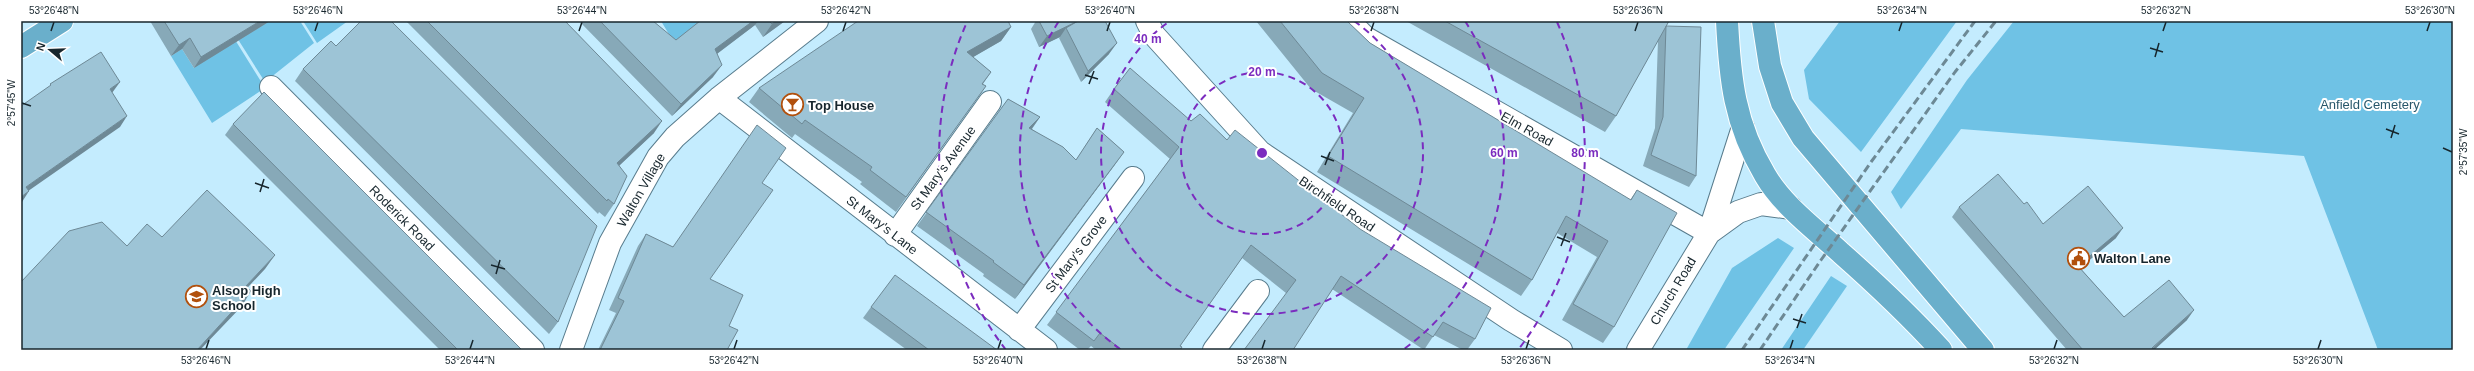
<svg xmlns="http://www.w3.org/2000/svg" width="2474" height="371" viewBox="0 0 2474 371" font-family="Arial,sans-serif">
<rect width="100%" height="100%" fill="#c4ecfe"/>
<path fill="#6fc2e5" d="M 300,21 L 314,43 L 265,82 L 227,22 Z
M 303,21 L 348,21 L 317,43 Z
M 661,21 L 708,21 L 687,79 L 670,36 Z
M 1840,21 L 1957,21 L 1861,152 L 1809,99 L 1804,70 Z
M 2014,21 L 2453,21 L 2453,350 L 2378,350 L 2304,156 L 1961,129 L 1901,209 L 1891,192 L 1967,80 Z
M 224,22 L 265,88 L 212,123 L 171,56 L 182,49 L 194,68 Z
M 1778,238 L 1794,248 L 1724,350 L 1686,350 L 1732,268 Z
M 1831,276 L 1847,286 L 1803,350 L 1781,350 Z"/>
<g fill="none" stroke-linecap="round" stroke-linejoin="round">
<defs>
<path id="minor" d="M 1147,21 L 1154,35 L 1260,152 L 1511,320 L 1561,350
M 1349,21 L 1366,38 L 1709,233
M 271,87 L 533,350
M 719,98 L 1046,350
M 1709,233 L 1738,212 L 1761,204 L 1791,208
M 895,235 L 990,102
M 1019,330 L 1133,178
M 571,350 L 610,243 L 658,157 L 675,137 L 719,98 L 817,21
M 1214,350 L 1258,291
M 1638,350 L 1709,233 L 1743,127"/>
<path id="trunk" d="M 1727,21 C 1730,79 1734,123 1765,175 C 1783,206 1815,229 1841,253 C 1875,283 1910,316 1941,350
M 1763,21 L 1770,66 L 1782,103 L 1803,138 L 1983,350
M 21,47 L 62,21"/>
</defs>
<use href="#minor" stroke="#587c8d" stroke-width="24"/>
<use href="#trunk" stroke="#fff" stroke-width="24"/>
<use href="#minor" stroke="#fff" stroke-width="22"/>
<use href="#trunk" stroke="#6aafcb" stroke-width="22"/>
<path stroke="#6d8995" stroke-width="3" stroke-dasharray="8 4" stroke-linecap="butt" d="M 1742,350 L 1871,162 L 1975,21
M 1760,350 L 1821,260 L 1955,72 L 1996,21"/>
</g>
<path fill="#87a9b8" d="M 150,21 L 270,21 L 194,68 L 182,49 L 171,56 Z
M 406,21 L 565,21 L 654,133 L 619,166 L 614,204 L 605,217 L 599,212 L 598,214 Z
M 579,21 L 653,21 L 676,40 L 700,21 L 785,21 L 763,37 L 755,25 L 717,54 L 713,77 L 672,116 Z
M 1036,21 L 1105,21 L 1109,54 L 1081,82 L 1059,38 L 1060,37 L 1039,47 L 1031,29 Z
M 1256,21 L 1347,21 L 1370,43 L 1630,200 L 1637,190 L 1614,327 L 1603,343 L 1562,320 L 1597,257 L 1557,233 L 1532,280 L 1521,296 L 1317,172 L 1353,113 L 1311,89 Z
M 1406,21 L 1669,21 L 1666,26 L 1696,176 L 1689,187 L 1643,166 L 1655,128 L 1658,40 L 1616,116 L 1605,132 Z
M 1011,27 L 1001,41 L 973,57 L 991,72 L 983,84 L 986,86 L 896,212 L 860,184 L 862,182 L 795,134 L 792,138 L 749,102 L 759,88 Z
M 336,46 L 558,322 L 549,334 L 295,81 L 303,69 Z
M 1114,89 L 1191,121 L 1227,140 L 1475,339 L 1467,350 L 1463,350 L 1434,335 L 1424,350 L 1332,289 L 1286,293 L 1242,258 L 1180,346 L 1180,350 L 1096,350 L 1091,346 L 1087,350 L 1080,350 L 1047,325 L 1170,159 L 1105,102 Z
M 1008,99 L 1040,117 L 1032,129 L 1076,160 L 1097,128 L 1124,152 L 1015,299 L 983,276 L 984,274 L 917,226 Z
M 233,124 L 522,350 L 440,350 L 225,135 Z
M 762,183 L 710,279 L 729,326 L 727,350 L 598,350 L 616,313 L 609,310 L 638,246 L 646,234 L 673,247 Z
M 1959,207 L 2043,224 L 2116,238 L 2080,268 L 2124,317 L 2187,320 L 2154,350 L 2067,350 L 1952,217 Z
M 871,307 L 997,350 L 907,350 L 863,318 Z"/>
<path fill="#6e8996" d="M 260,21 L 270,21 L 194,68 L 201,57 Z
M 753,21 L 758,21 L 755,25 L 706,62 L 715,49 Z
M 776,21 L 785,21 L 763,37 L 772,24 Z
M 1078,21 L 1066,28 L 1060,37 L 1039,47 L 1047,36 Z
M 1011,27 L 1001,41 L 956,67 L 967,52 Z
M 190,38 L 182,49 L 171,56 L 179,45 Z
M 1117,43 L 1109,54 L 1081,82 L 1088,71 Z
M 722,65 L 713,77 L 672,116 L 681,104 Z
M 120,82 L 112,93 L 110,89 Z
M 127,116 L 120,127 L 21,196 L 26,187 Z
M 1040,117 L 1030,131 L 1029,128 Z
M 662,121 L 654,133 L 608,176 L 617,163 Z
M 1124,152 L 1114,166 L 1015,299 L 1024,285 Z
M 29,191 L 22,202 L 21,202 L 21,197 Z
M 2123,228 L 2116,238 L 2070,276 L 2078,266 Z
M 275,255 L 265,269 L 236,300 L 246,286 Z
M 251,291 L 242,306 L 200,350 L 197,350 Z
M 2194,310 L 2187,320 L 2154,350 L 2151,350 Z"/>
<path fill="#9dc4d6" stroke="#6e8996" d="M 164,21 L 260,21 L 201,57 L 190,38 L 179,45 Z
M 361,21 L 391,21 L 597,226 L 558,322 L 303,69 L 331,41 L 336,46 Z
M 427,21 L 565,21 L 662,121 L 617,163 L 627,176 L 614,204 L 608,199 L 607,201 Z
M 600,21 L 653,21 L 676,40 L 700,21 L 753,21 L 715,49 L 722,65 L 681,104 Z
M 769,21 L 776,21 L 772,24 Z
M 858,21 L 1008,21 L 1011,27 L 967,52 L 991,72 L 982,84 L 986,86 L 906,197 L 870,170 L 872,167 L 805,120 L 802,124 L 759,88 Z
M 1039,21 L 1105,21 L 1117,43 L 1088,71 L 1066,28 L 1078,21 L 1047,36 Z
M 1280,21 L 1347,21 L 1370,43 L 1631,200 L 1637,190 L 1677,213 L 1614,327 L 1573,304 L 1608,241 L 1566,216 L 1532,280 L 1328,156 L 1364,98 L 1322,73 Z
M 1445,21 L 1669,21 L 1616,116 Z
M 1666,26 L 1701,27 L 1696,176 L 1651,155 L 1663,117 Z
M 101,52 L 120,82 L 110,89 L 127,116 L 26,187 L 29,191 L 21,197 L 21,106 L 51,85 L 50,84 Z
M 1130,68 L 1191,121 L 1200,114 L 1227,140 L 1235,130 L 1360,229 L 1491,308 L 1475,339 L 1443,322 L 1433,337 L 1341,276 L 1293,350 L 1244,350 L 1296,280 L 1251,245 L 1180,346 L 1182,347 L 1180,350 L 1122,350 L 1100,333 L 1094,341 L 1056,312 L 1179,147 L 1114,89 Z
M 264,92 L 522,350 L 458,350 L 233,124 Z
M 1008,99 L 1040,117 L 1029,128 L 1063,147 L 1076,160 L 1097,128 L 1124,152 L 1024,285 L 993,262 L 994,261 L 926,212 Z
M 757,125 L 786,148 L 762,183 L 773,190 L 710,279 L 743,295 L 729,326 L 738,330 L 727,350 L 600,350 L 624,301 L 618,298 L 646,234 L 673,247 Z
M 1998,174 L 2024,204 L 2027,202 L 2043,224 L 2088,186 L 2123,228 L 2078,266 L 2124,317 L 2169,280 L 2194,310 L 2152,348 L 2153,350 L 2083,350 L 1959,207 Z
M 207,190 L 275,255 L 246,286 L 251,291 L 197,350 L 21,350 L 21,282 L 69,231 L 102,222 L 127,246 L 147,224 L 162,237 Z
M 895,275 L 997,350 L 929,350 L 871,307 Z"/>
<path fill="none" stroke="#17262d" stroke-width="1.5" d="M 51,31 L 54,22M 315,31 L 318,22M 579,31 L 582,22M 843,31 L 846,22M 1107,31 L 1110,22M 1371,31 L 1374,22M 1635,31 L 1638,22M 1899,31 L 1902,22M 2163,31 L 2166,22M 2427,31 L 2430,22M 2150,48 L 2163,52M 2155,57 L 2159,43M 1085,75 L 1098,79M 1089,84 L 1094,71M 22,103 L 31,106M 2386,129 L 2399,134M 2391,138 L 2395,125M 2443,148 L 2452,152M 1321,156 L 1334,161M 1325,165 L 1330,152M 255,183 L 269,188M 260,192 L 264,179M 1557,237 L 1570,242M 1561,246 L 1566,233M 491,265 L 505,269M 496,274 L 500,260M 1793,319 L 1806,323M 1797,328 L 1802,314M 206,349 L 209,340M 470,349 L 473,340M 734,349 L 737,340M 998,349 L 1001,340M 1262,349 L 1265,340M 1526,349 L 1529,340M 1790,349 L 1793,340M 2054,349 L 2057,340M 2318,349 L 2321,340"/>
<g fill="none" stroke="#7b2cbf" stroke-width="2" stroke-dasharray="7 5">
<circle cx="1262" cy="153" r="81"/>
<path d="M1354 21A161 161 0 1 1 1170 21"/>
<path d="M1120 349A242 242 0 0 1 1059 21M1465 21A242 242 0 0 1 1404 349"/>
<path d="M1006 350A323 323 0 0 1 967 22M1557 22A323 323 0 0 1 1518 350"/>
</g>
<defs>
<symbol id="bar-ring" viewBox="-11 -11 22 22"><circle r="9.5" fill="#fff" stroke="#b1500d" stroke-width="1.5"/><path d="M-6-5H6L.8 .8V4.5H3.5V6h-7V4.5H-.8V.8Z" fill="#b1500d"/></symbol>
<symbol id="civic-ring" viewBox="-11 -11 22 22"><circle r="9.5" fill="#fff" stroke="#b1500d" stroke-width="1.5"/><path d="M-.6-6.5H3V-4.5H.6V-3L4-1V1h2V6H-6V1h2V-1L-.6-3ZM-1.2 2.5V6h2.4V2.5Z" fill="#b1500d"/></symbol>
<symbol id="school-ring" viewBox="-11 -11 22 22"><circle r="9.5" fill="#fff" stroke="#b1500d" stroke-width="1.5"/><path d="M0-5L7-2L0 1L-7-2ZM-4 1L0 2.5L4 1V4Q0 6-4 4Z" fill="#b1500d"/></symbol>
</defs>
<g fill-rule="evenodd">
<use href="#bar-ring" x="780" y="92" width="25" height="25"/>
<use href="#civic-ring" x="2066" y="246" width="25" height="25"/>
<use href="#school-ring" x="184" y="284" width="25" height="25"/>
</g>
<g text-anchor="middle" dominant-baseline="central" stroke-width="4" stroke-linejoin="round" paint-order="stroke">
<g font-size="13" fill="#28576b" stroke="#fff">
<text x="2370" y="104">Anfield Cemetery</text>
</g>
<g font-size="13" font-weight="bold" fill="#17262d" stroke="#fff" text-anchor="start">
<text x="808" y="105">Top House</text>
<text x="2094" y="258">Walton Lane</text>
<text x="212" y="290">Alsop High<tspan x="212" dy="15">School</tspan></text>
</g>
<g font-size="13" fill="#17262d" stroke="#fff">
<text transform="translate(1527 129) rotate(29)">Elm Road</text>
<text transform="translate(943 168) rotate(-54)">St Mary's Avenue</text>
<text transform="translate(641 190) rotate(-60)">Walton Village</text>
<text transform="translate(1337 204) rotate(34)">Birchfield Road</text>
<text transform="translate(402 218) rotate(45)">Roderick Road</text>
<text transform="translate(882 225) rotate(38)">St Mary's Lane</text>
<text transform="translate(1076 254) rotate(-53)">St Mary's Grove</text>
<text transform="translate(1673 291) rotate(-59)">Church Road</text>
</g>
</g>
<circle cx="1262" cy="153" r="6" fill="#7b2cbf" stroke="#fff" stroke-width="2"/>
<g font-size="12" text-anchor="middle" font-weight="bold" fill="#7b2cbf" stroke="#fff" stroke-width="4" stroke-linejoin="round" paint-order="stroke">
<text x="1148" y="43">40 m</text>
<text x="1262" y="76">20 m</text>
<text x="1504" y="157">60 m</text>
<text x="1585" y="157">80 m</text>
</g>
<rect width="2474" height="371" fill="none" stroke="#ffffff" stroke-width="44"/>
<g transform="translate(50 50) rotate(289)" stroke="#ffffff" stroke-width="3" paint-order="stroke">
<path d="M0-3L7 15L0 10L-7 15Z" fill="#17262d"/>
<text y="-6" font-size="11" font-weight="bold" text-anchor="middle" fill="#17262d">N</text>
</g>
<rect x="22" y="22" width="2430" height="327" fill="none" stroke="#17262d" stroke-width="1.5"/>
<g font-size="10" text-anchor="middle" fill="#17262d">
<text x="54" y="14">53°26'48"N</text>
<text x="318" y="14">53°26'46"N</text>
<text x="582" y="14">53°26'44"N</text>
<text x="846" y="14">53°26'42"N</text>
<text x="1110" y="14">53°26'40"N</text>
<text x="1374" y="14">53°26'38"N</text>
<text x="1638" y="14">53°26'36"N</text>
<text x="1902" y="14">53°26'34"N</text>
<text x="2166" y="14">53°26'32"N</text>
<text x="2430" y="14">53°26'30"N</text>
<text transform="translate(11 103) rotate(-90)" y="4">2°57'45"W</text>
<text transform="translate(2463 152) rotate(-90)" y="4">2°57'35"W</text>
<text x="206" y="364">53°26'46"N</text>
<text x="470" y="364">53°26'44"N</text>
<text x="734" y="364">53°26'42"N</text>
<text x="998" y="364">53°26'40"N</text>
<text x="1262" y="364">53°26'38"N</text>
<text x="1526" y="364">53°26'36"N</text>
<text x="1790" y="364">53°26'34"N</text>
<text x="2054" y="364">53°26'32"N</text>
<text x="2318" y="364">53°26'30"N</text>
</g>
</svg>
